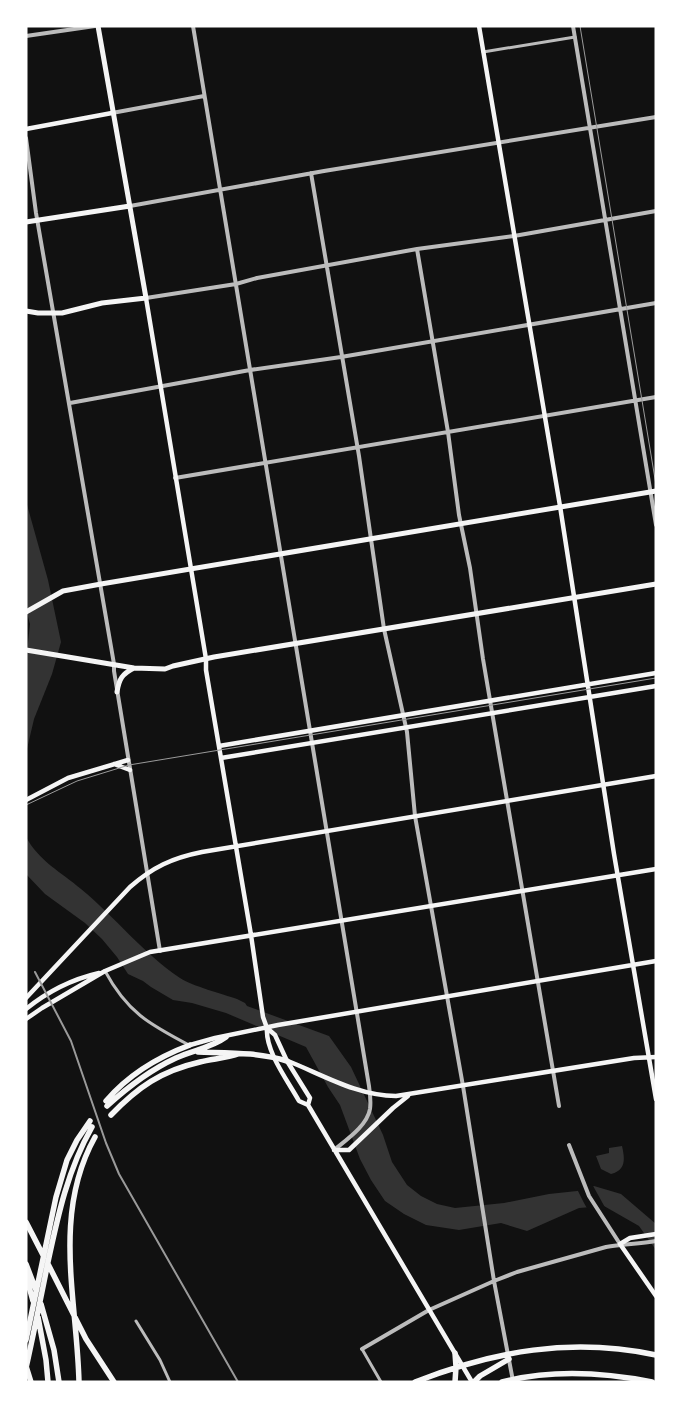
<svg xmlns="http://www.w3.org/2000/svg" width="682" height="1408" viewBox="0 0 682 1408" font-family="Karla,sans-serif">
<rect width="100%" height="100%" fill="#111"/>
<path fill="#333" d="M 26,501 L 48,580 L 61,642 L 52,674 L 34,719 L 26,753 L 26,662 L 30,624 L 26,609 Z
M 26,837 C 39,861 61,872 81,889 C 115,917 143,953 180,978 C 192,986 223,994 237,999 L 245,1003 L 247,1006 L 329,1036 L 351,1067 L 383,1135 L 392,1162 L 407,1185 L 421,1196 L 437,1204 L 455,1208 L 504,1203 L 549,1194 L 577,1191 L 594,1186 L 621,1194 L 656,1224 L 656,1250 L 639,1226 L 604,1206 L 579,1208 L 527,1231 L 501,1223 L 459,1230 L 426,1225 L 404,1214 L 385,1201 L 371,1180 L 360,1159 L 340,1105 L 328,1087 L 306,1047 L 226,1013 L 192,1003 L 173,1000 L 151,987 L 143,981 L 128,974 L 117,957 L 102,939 L 85,923 L 45,894 L 26,874 Z
M 622,1146 C 625,1159 626,1170 611,1174 L 601,1169 L 596,1156 L 609,1153 L 609,1148 Z"/>
<path fill="#111" d="M 592,1184 L 607,1211 L 603,1209 L 588,1210 L 584,1203 L 577,1189 Z"/>
<g fill="none" stroke-linecap="round" stroke-linejoin="round">
<path stroke="#bcbcbc" stroke-width="3" d="M 483,52 L 575,37
M 105,971 C 127,1012 149,1024 189,1045
M 136,1321 L 160,1360 L 170,1382
M 362,1349 L 381,1382"/>
<path stroke="#bcbcbc" stroke-width="4" d="M 193,26 L 369,1086 C 370,1093 371,1102 370,1109 C 367,1126 346,1140 334,1150
M 573,26 L 656,525
M 26,36 L 95,26
M 112,113 L 204,96
M 26,138 L 36,213 L 114,664 L 114,671 L 160,951
M 311,173 L 359,456 L 384,629 L 407,732 L 415,816 L 463,1086 L 494,1281 L 513,1381
M 130,206 L 324,171 L 656,117
M 417,249 L 448,432 L 459,515 L 470,568 L 483,659 L 559,1106
M 146,298 L 236,284 L 257,278 L 417,249 L 514,236 L 656,211
M 70,403 L 250,370 L 341,357 L 656,303
M 175,478 L 656,397
M 569,1145 L 589,1196 L 620,1244
M 362,1349 L 429,1310 L 494,1281 L 517,1272 L 606,1247 C 622,1244 639,1244 656,1241"/>
<path stroke="#f5f5f5" stroke-width="4.5" d="M 479,26 L 560,506 L 614,854 L 656,1099
M 26,129 L 112,113
M 146,298 L 206,659 L 206,670 L 251,935 L 263,1017 L 267,1028 L 275,1035 L 287,1061 L 310,1098 L 308,1105
M 219,746 L 656,673
M 221,758 L 656,686
M 114,764 L 130,770
M 26,800 L 68,778 L 128,760
M 26,998 L 130,887 C 153,867 172,858 202,852 L 656,776
M 26,1009 C 47,992 73,979 99,973
M 26,1019 L 42,1008 L 105,971 L 150,952 L 656,869
M 267,1028 C 265,1051 288,1081 299,1101 L 308,1105 L 472,1382
M 190,1045 L 215,1038 L 278,1025 L 656,961
M 288,1061 C 323,1075 358,1096 396,1096 L 634,1058 L 656,1057
M 334,1150 L 349,1150 L 393,1108 L 408,1096
M 656,1234 L 630,1238 L 620,1244 L 656,1296"/>
<path stroke="#f5f5f5" stroke-width="5" d="M 26,222 L 130,206
M 26,311 L 38,313 L 62,313 L 102,303 L 146,298 L 98,26
M 26,612 L 63,591 L 101,584 L 656,491
M 26,650 L 134,668 L 165,669 L 173,666 L 214,657 L 656,584
M 117,692 C 119,679 122,674 134,668"/>
<path stroke="#f5f5f5" stroke-width="5.5" d="M 198,1052 C 228,1053 258,1052 287,1061
M 106,1101 C 128,1075 158,1057 190,1045
M 107,1106 C 129,1086 150,1070 176,1058 C 193,1050 211,1048 226,1037
M 111,1115 C 138,1087 161,1071 200,1062 C 212,1059 227,1058 238,1054
M 26,1222 L 43,1255
M 26,1264 L 36,1290
M 48,1264 L 86,1339 L 114,1382
M 26,1276 L 33,1301
M 41,1304 L 54,1350 L 59,1382
M 38,1317 L 46,1360 L 48,1382
M 26,1340 L 56,1197 L 67,1160 L 77,1140 L 90,1121
M 26,1366 L 31,1382
M 26,1368 C 34,1332 41,1297 48,1262 C 58,1215 68,1169 92,1127
M 79,1382 C 77,1299 52,1214 95,1137
M 415,1382 C 494,1351 571,1337 656,1355
M 455,1382 L 456,1367 L 455,1353
M 474,1382 L 480,1376 L 509,1359
M 502,1382 C 552,1369 602,1372 652,1382"/>
<path stroke="#9a9a9a" stroke-width="1" d="M 580,26 L 656,485
M 26,805 L 77,781 L 129,765 L 656,678"/>
<path stroke="#9a9a9a" stroke-width="2" d="M 35,972 L 71,1041 L 106,1143 L 119,1174 L 238,1382"/>
</g>
<rect width="682" height="1408" fill="none" stroke="#ffffff" stroke-width="55"/>
</svg>
